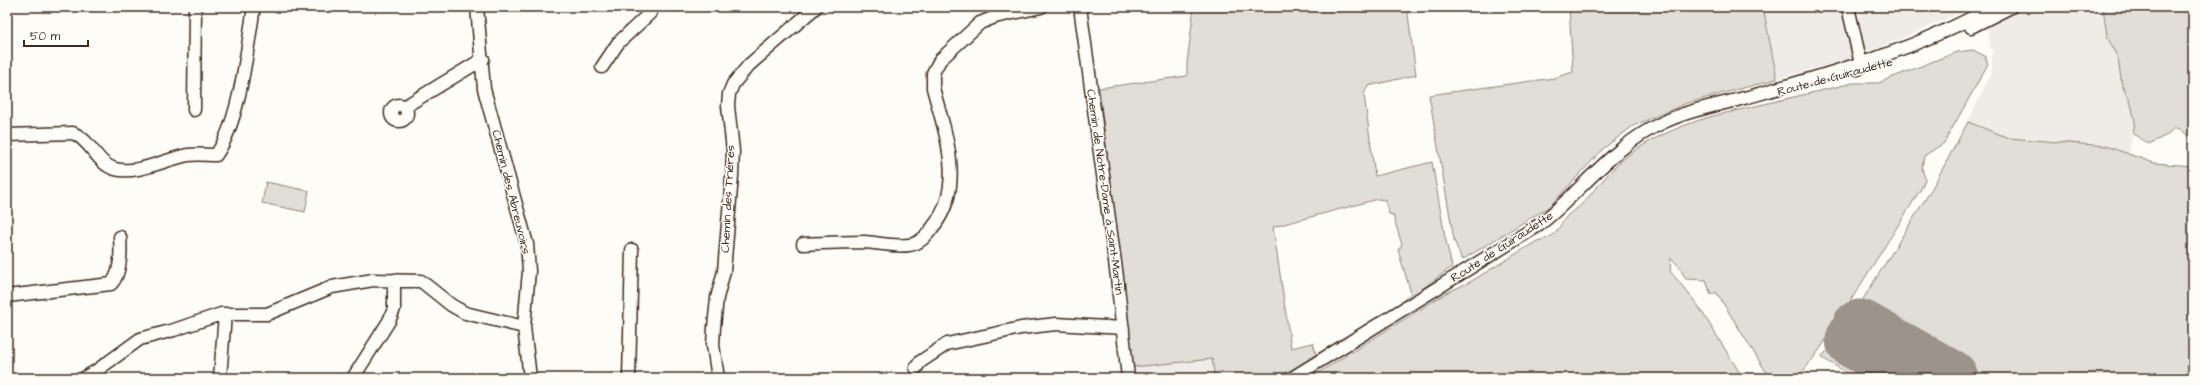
<svg xmlns="http://www.w3.org/2000/svg" width="2200" height="385" viewBox="0 0 2200 385" font-family="'Architects Daughter',sans-serif">
<rect width="100%" height="100%" fill="#fdfcf7"/>
<filter id="ink" filterUnits="userSpaceOnUse"><feTurbulence type="fractalNoise" baseFrequency=".025" numOctaves="2"/><feDisplacementMap in="SourceGraphic" scale="8" xChannelSelector="R" yChannelSelector="G"/><feConvolveMatrix kernelMatrix="1 2 1 2 8 2 1 2 1" color-interpolation-filters="sRGB"/></filter>
<g filter="url(#ink)">
<path fill="#efece7" d="M 1763,7 L 1843,7 L 1847,21 L 1861,16 L 1858,7 L 1973,7 L 1866,54 L 1777,79 Z
M 2023,7 L 2103,7 L 2107,36 L 2118,59 L 2122,86 L 2130,100 L 2135,121 L 2129,154 L 2106,146 L 2081,143 L 2066,144 L 2009,138 L 1968,122 L 1992,71 L 1992,51 L 1987,28 Z
M 1213,359 L 1215,378 L 1134,378 L 1133,367 Z"/>
<path fill="#e1ded7" stroke="#8e847a" d="M 1194,7 L 1407,7 L 1416,75 L 1368,86 L 1364,94 L 1375,176 L 1432,162 L 1445,237 L 1452,267 L 1392,311 L 1411,293 L 1398,250 L 1402,245 L 1393,215 L 1389,214 L 1385,200 L 1378,199 L 1273,227 L 1291,348 L 1313,343 L 1317,358 L 1284,378 L 1215,378 L 1212,359 L 1133,367 L 1099,88 L 1187,76 L 1187,63 Z
M 1569,7 L 1763,7 L 1777,79 L 1687,103 L 1633,126 L 1604,148 L 1550,206 L 1462,260 L 1454,240 L 1429,95 L 1554,78 L 1573,72 Z
M 2103,7 L 2189,7 L 2193,12 L 2193,143 L 2185,133 L 2174,128 L 2169,134 L 2149,144 L 2133,134 L 2135,121 L 2130,100 L 2122,86 L 2118,59 L 2107,36 Z
M 1973,50 L 1985,56 L 1988,64 L 1944,143 L 1924,156 L 1922,168 L 1925,179 L 1921,189 L 1820,349 L 1798,378 L 1770,378 L 1716,292 L 1711,295 L 1706,280 L 1686,279 L 1678,265 L 1671,258 L 1670,271 L 1697,304 L 1743,378 L 1310,378 L 1446,293 L 1470,282 L 1537,241 C 1562,235 1555,229 1568,215 C 1572,211 1577,209 1580,206 C 1594,192 1605,176 1619,163 C 1644,140 1678,127 1709,117 L 1853,83 L 1878,83 L 1957,52 Z
M 1968,122 L 2009,138 L 2106,146 L 2154,163 L 2193,166 L 2193,378 L 1855,378 L 1821,357 L 1837,341 L 1931,190 Z
M 266,182 L 309,191 L 305,212 L 262,203 Z"/>
<g fill="none" stroke-linecap="round" stroke-linejoin="round">
<path stroke="#9c938a" stroke-width="57" d="M 1923,378 L 1854,340 L 1860,328 L 1950,378"/>
<defs>
<path id="minor" d="M 477,7 L 484,89 L 527,244 L 529,271 L 524,327 L 530,378
M 1080,7 L 1117,277 L 1128,378
M 1848,7 L 1861,64 L 1858,69
M 1971,27 L 2011,7
M 602,67 L 618,43 L 650,13 L 652,7
M391 113a8 8 0 1 1 16 0a8 8 0 1 1-16 0Z
M 404,107 L 483,59
M 194,110 L 195,7
M 7,135 L 73,133 C 91,140 97,164 115,169 C 137,175 166,159 188,155 C 197,154 207,155 216,155 C 240,121 247,49 254,7
M 803,244 C 823,243 844,242 864,242 C 879,243 894,247 909,245 C 920,244 927,235 933,227 C 966,186 945,133 933,88 L 933,73 L 940,60 L 980,23 L 995,17 L 1041,7
M 7,296 L 111,284 C 121,274 121,251 120,237
M 916,368 L 920,362 L 947,344 L 1021,328 L 1056,324 L 1123,328
M 84,378 L 96,371 L 140,339 L 174,330 L 221,314 L 267,314 L 332,287 L 373,280 L 421,281 L 451,305 L 465,313 L 524,327
M 220,378 L 225,314
M 353,378 L 389,321 L 394,309 L 394,280
M 629,378 L 632,250
M 718,378 L 713,345 L 714,327 L 717,298 L 724,271 L 732,176 L 733,151 L 728,106 L 729,94 L 733,84 L 749,65 L 816,7
M 1292,378 L 1539,225 C 1582,191 1613,145 1664,122 C 1691,109 1720,105 1748,97 C 1832,73 1916,50 1992,7"/>
</defs>
<use href="#minor" stroke="#3b2a1e" stroke-width="15"/>
<use href="#minor" stroke="#fdfcf7" stroke-width="12"/>
</g>
</g>
<g text-anchor="middle" dominant-baseline="central" stroke-width="3" stroke-linejoin="round" paint-order="stroke">
<g font-size="12" fill="#3b2a1e" stroke="#fdfcf7">
<text transform="translate(1835 77) rotate(-15)">Route de Guiraudette</text>
<text transform="translate(511 192) rotate(76)">Chemin des Abreuvoirs</text>
<text transform="translate(1105 192) rotate(82)">Chemin de Notre-Dame à Saint-Martin</text>
<text transform="translate(728 199) rotate(-87)">Chemin des Trières</text>
<text transform="translate(1502 247) rotate(-33)">Route de Guiraudette</text>
</g>
</g>
<rect width="2200" height="385" fill="none" stroke="#fdfcf7" stroke-width="24"/>
<rect x="12" y="12" width="2176" height="361" fill="none" stroke="#3b2a1e" stroke-width="1.5" filter="url(#ink)"/>
<path d="M24 40v6h64v-6" fill="none" stroke="#3b2a1e" stroke-width="2"/>
<text x="30" y="40" font-size="12" fill="#3b2a1e" stroke="#fdfcf7" stroke-width="3" paint-order="stroke">50 m</text>
</svg>
